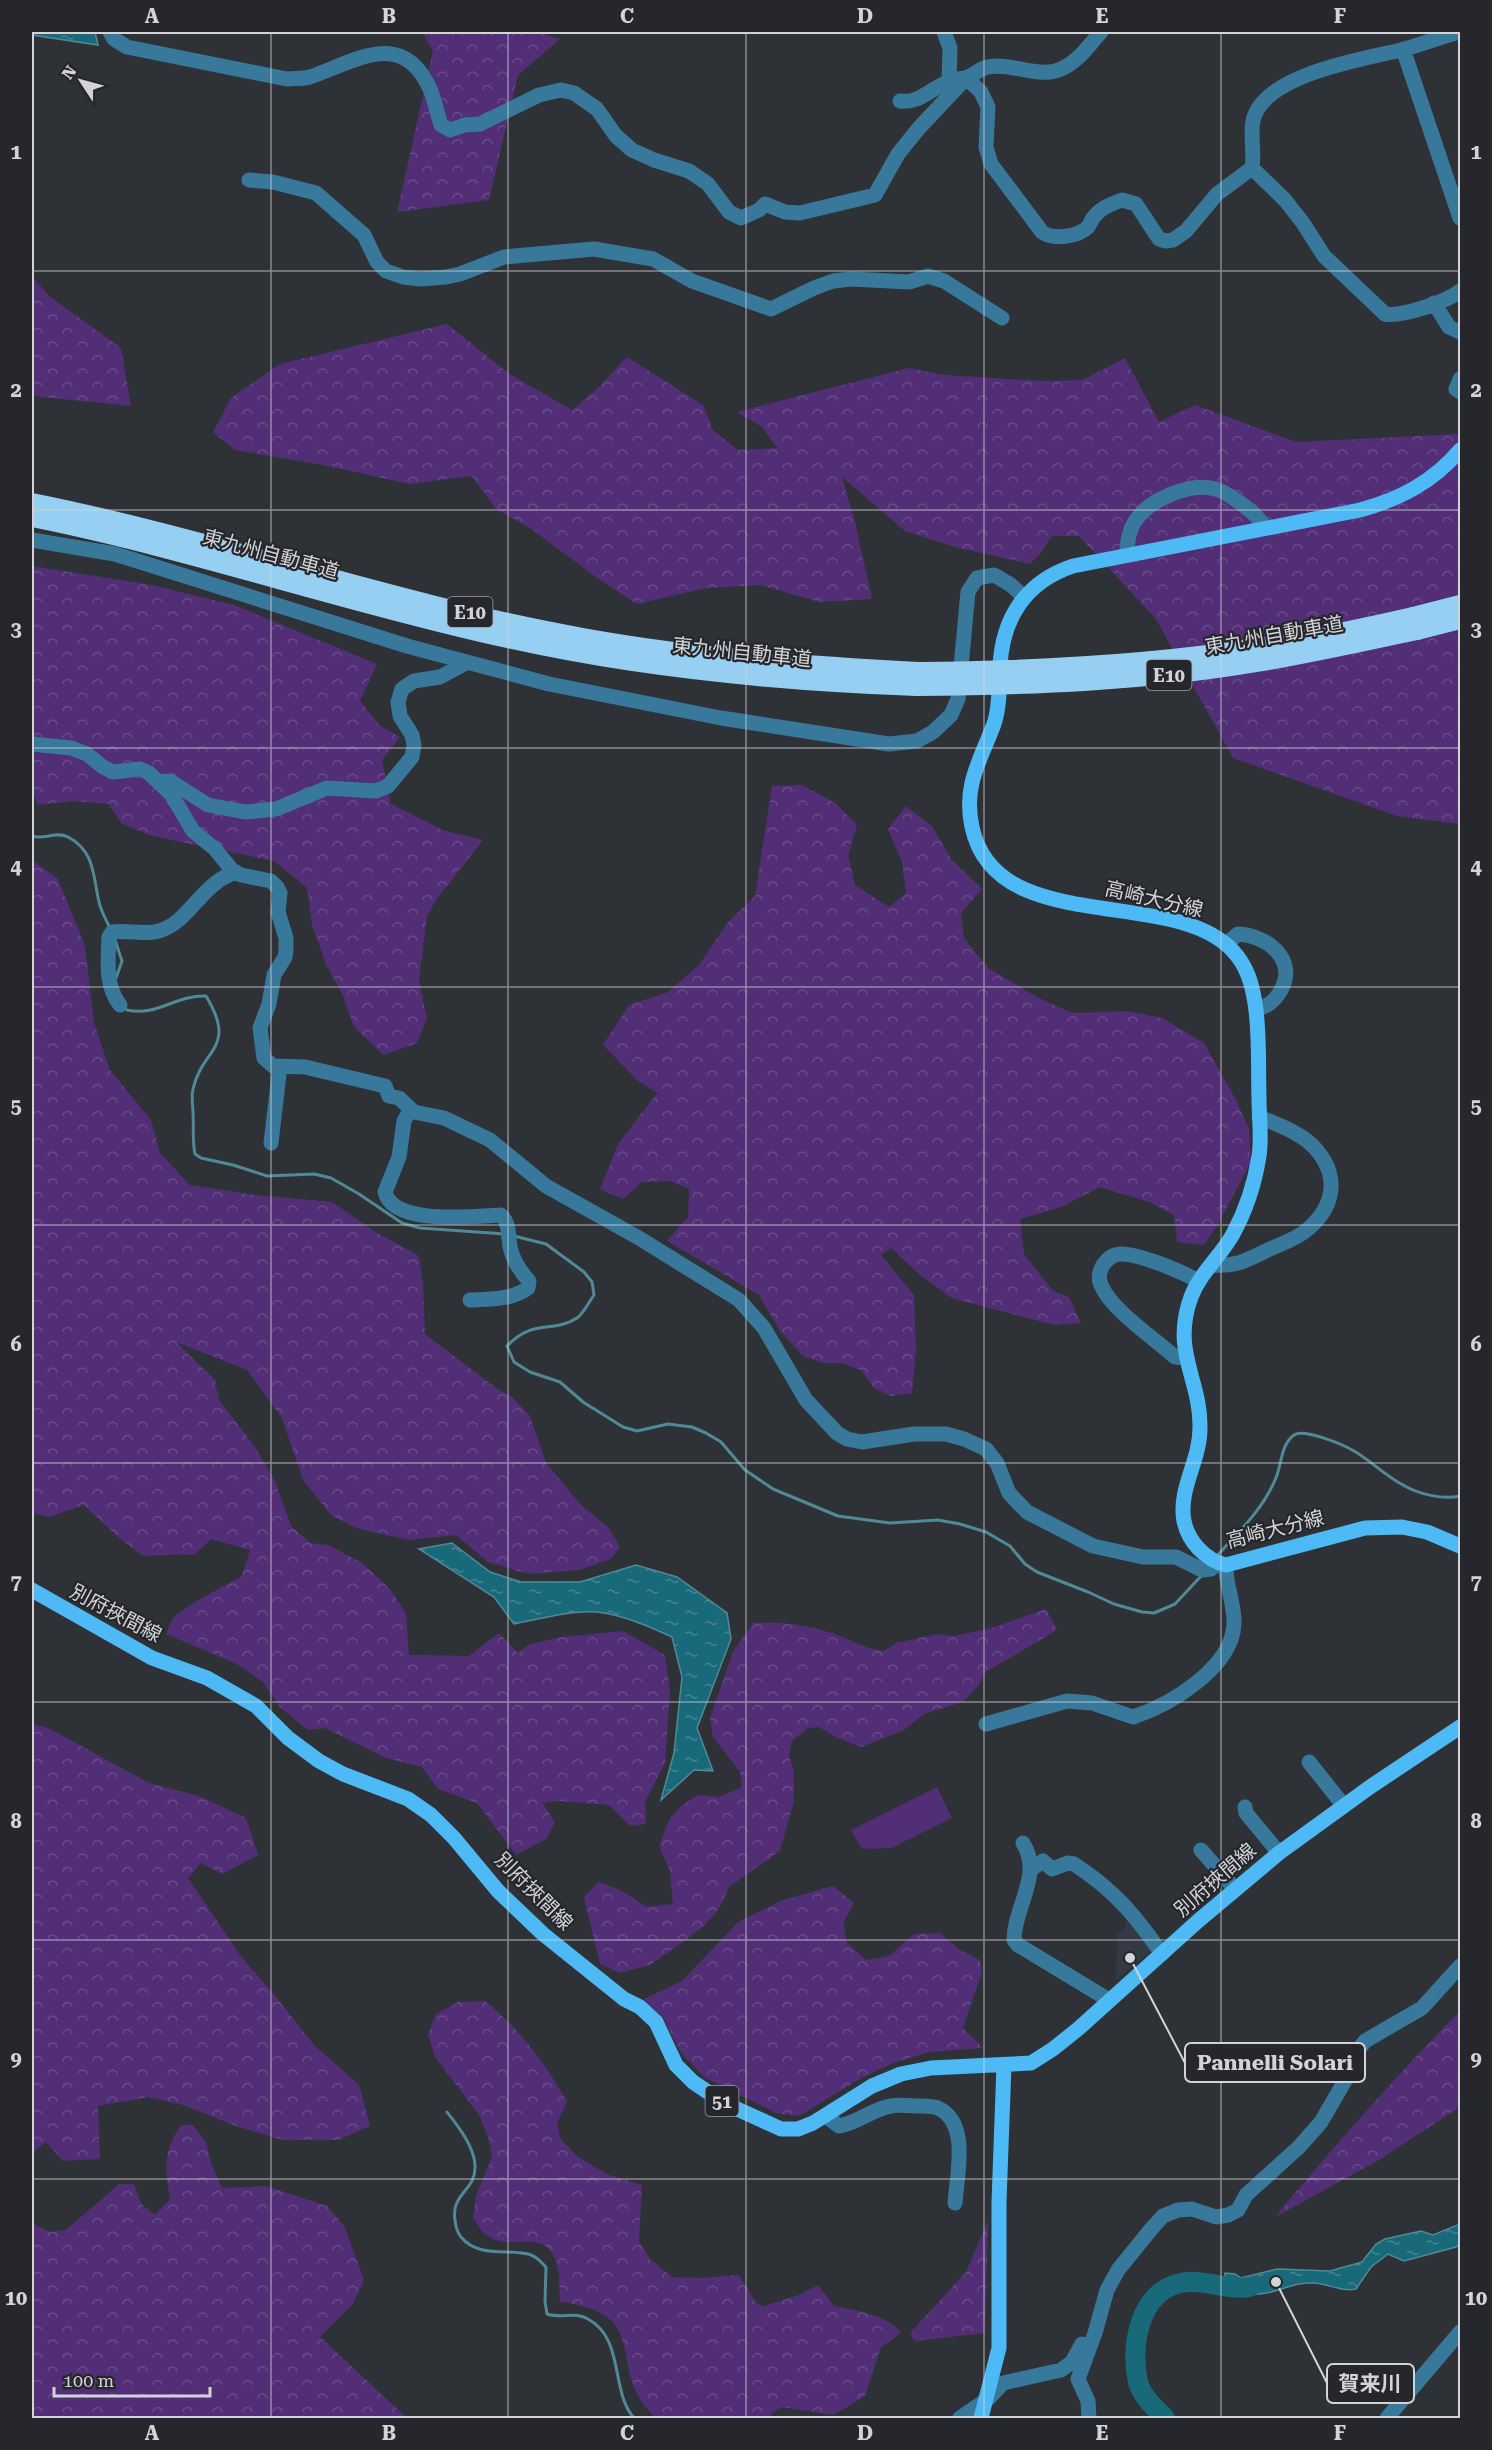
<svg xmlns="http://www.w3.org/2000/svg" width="1492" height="2450" viewBox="0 0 1492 2450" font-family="'Roboto Serif','Noto Sans JP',serif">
<defs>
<pattern id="forest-crowns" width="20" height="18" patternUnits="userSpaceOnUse" patternTransform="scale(1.5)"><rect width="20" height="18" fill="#522e77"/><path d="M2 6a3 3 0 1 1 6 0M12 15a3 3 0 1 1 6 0" fill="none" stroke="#6a4b8a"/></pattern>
<pattern id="water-ripples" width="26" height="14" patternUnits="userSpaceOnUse" patternTransform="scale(1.5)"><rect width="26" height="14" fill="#186a7a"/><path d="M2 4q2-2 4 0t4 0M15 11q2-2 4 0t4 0" fill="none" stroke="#448592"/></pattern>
</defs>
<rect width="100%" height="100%" fill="#2e3136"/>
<path fill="#343a44" d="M 1128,1920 L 1153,1949 L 1116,1980 L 1117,1935 L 1124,1928 Z"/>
<path fill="#522e77" d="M 937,1787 L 952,1818 L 891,1848 L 862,1849 L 851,1830 Z"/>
<path fill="url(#forest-crowns)" d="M 422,32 L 538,32 L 560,39 L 518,75 L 489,200 L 397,212 L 433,51 Z
M 32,276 L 49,296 L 121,348 L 131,406 L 32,396 Z
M 447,324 L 508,373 L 572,410 L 598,388 L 627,357 L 703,405 L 713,430 L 738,450 L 777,448 L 762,427 L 737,412 L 909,368 L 945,375 L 1045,381 L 1083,380 L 1125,358 L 1159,422 L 1195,405 L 1296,442 L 1460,434 L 1460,824 L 1397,816 L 1233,758 L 1156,619 L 1079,536 L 1052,536 L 1040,554 L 1030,564 L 955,547 L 905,531 L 842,477 L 854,518 L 872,599 L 819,602 L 760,585 L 706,588 L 637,604 L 596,577 L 530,528 L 496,509 L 472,476 L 410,484 L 323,465 L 235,450 L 213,432 L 231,398 L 280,364 Z
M 32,566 L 152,585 L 234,605 L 377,664 L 360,701 L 380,726 L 400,737 L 382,760 L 391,804 L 445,831 L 483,840 L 436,900 L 427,916 L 419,981 L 427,1018 L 417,1043 L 384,1055 L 354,1027 L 343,996 L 326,964 L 312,925 L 307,888 L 274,861 L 152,836 L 121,823 L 109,804 L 75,801 L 38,805 L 32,790 Z
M 802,785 L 835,803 L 857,825 L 848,856 L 855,885 L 889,907 L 906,893 L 902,862 L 888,829 L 906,806 L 933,827 L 951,859 L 982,889 L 961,913 L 964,938 L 988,968 L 1039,998 L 1072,1013 L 1126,1011 L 1162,1018 L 1204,1043 L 1236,1100 L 1249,1129 L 1251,1162 L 1217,1226 L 1204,1245 L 1177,1242 L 1174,1215 L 1149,1202 L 1100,1187 L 1061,1207 L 1020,1219 L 1024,1254 L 1053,1291 L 1069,1297 L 1081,1323 L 1054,1325 L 952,1298 L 920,1275 L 891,1248 L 881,1255 L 914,1295 L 916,1350 L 912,1393 L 891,1396 L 874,1388 L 862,1371 L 843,1363 L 823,1363 L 803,1356 L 780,1331 L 759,1295 L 667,1241 L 688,1217 L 689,1189 L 671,1181 L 642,1182 L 623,1199 L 600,1189 L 618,1144 L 657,1093 L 638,1081 L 603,1045 L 629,1005 L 668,992 L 699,965 L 728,922 L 755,896 L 772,786 Z
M 32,862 L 35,862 L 58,879 L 85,946 L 94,1023 L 110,1070 L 151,1120 L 160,1153 L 190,1185 L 255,1195 L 332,1202 L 374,1231 L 419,1256 L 423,1284 L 425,1334 L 496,1388 L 511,1396 L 530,1416 L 546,1463 L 582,1506 L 608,1527 L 620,1547 L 611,1559 L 579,1570 L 528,1574 L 488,1562 L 456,1535 L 409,1540 L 359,1529 L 331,1515 L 303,1480 L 282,1418 L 247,1370 L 176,1342 L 215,1380 L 219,1400 L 255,1447 L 275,1481 L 291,1526 L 310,1543 L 328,1545 L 362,1563 L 389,1588 L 406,1613 L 409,1655 L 469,1656 L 499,1633 L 518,1653 L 528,1645 L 561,1637 L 623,1631 L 665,1655 L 670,1691 L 665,1763 L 645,1802 L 646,1824 L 630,1826 L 609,1805 L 558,1801 L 543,1803 L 555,1823 L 546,1839 L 516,1855 L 477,1803 L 438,1789 L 422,1767 L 386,1758 L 325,1728 L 308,1730 L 279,1706 L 263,1682 L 237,1664 L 166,1634 L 173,1618 L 193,1603 L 242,1576 L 250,1550 L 211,1539 L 195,1554 L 143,1556 L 118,1537 L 84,1505 L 49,1517 L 32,1513 Z
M 1046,1609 L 1057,1630 L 986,1672 L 978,1686 L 963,1702 L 924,1714 L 904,1730 L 861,1747 L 835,1737 L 819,1727 L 808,1728 L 792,1741 L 789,1756 L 794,1772 L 794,1801 L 780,1851 L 729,1887 L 720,1907 L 705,1925 L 683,1942 L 650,1965 L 620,1973 L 600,1964 L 584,1897 L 599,1882 L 620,1890 L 647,1907 L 673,1904 L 670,1871 L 659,1846 L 669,1820 L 682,1805 L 698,1795 L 719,1797 L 742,1787 L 740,1772 L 713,1737 L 710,1718 L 733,1652 L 753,1623 C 780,1621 806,1625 832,1633 C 852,1640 862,1648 884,1651 L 896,1643 L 937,1634 L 955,1636 L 992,1628 Z
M 32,1723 L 50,1729 L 149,1783 L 199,1796 L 246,1818 L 258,1855 L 222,1874 L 201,1863 L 188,1878 L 240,1955 L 276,1997 L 314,2045 L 359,2085 L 370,2126 L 338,2140 L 283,2140 L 236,2126 L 183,2105 L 148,2097 L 98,2106 L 100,2159 L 63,2161 L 46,2142 L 32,2153 Z
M 833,1886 L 854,1903 L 843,1923 L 847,1943 L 866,1960 L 889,1956 L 914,1934 L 940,1933 L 960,1950 L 980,1960 L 982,1972 L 963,2028 L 983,2048 L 929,2052 L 893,2063 L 863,2077 L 799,2116 L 776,2113 L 704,2077 L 681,2053 L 664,2019 L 644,1999 L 682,1981 L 738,1922 L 783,1900 Z
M 485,2001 C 519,2028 546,2064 567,2102 L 557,2124 L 560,2138 L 577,2156 L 606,2174 L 642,2185 L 639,2241 L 650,2259 L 672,2277 L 705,2278 L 739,2275 L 756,2303 L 764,2306 L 799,2295 L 818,2285 L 834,2306 C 856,2311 887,2314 901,2333 L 881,2347 L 865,2396 L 833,2415 L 782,2407 L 771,2414 L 775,2418 L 656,2418 C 603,2371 656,2312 560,2302 C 559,2291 560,2279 558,2269 C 548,2221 511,2256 485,2234 C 480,2230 477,2223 473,2218 L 476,2196 L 492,2157 L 488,2137 L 479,2115 L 435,2057 L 428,2035 L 435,2015 L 458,2002 Z
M 1460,2011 L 1460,2107 L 1379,2160 L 1275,2217 C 1334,2146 1395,2077 1460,2011 Z
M 181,2125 L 193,2125 L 206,2142 L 212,2166 L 222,2188 L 266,2186 L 327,2206 L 344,2226 L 364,2280 L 353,2304 L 320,2337 L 407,2418 L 32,2418 L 32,2223 L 50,2232 L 66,2230 L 119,2184 L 134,2184 L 141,2204 L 155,2215 L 170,2199 C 165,2168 163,2152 181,2125 Z
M 988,2221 L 985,2333 L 915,2341 L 910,2333 L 966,2272 Z"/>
<path fill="url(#water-ripples)" stroke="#508a96" stroke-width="1.5" d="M 32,32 L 95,32 L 98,45 L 32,35 Z
M 452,1543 L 490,1572 L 521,1582 L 580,1582 L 636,1565 L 677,1577 L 727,1613 L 731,1639 L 697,1728 L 713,1771 L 694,1770 L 661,1800 L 674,1753 L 682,1677 L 672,1637 C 648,1626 623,1615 597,1612 C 570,1610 540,1619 514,1624 L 494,1597 L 419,1549 Z
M 1460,2224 L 1460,2243 L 1456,2247 L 1404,2261 L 1388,2254 L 1371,2267 L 1356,2289 C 1341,2292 1329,2284 1314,2283 C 1297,2282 1284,2289 1267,2293 C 1254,2295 1238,2294 1225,2291 L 1225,2273 L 1235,2274 L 1241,2278 L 1277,2269 L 1330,2271 L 1362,2262 L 1376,2244 L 1385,2239 L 1421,2231 L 1433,2235 Z"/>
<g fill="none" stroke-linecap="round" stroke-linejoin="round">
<path stroke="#508a96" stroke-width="3" d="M 32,836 C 44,840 57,831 68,837 C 95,851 93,876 99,902 C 101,911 106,920 110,928
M 114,937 L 122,961 L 116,978
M 124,1007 L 127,1010 C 157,1017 175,995 206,996 C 238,1049 202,1048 193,1089 C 191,1097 193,1105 193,1113 C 194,1127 192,1140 195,1154 L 201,1158 L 233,1165 L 267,1176 L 314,1174 L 331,1178 L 359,1194 L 402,1223 L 420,1228 L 505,1234
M 514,1236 L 546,1244 L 584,1272 L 592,1282 L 594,1295 C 589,1302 583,1314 577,1318 C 552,1334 534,1318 507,1346 L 514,1362 L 530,1372 L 560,1382 L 583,1402 L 623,1427 L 637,1431 L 668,1424 L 692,1427 L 706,1433 L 721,1442 L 745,1470 L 773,1489 L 838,1516 L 890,1523 L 938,1520 L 960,1524 L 986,1532 L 1010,1546 L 1025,1564 L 1037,1572 L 1088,1592 L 1114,1604 L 1142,1612 L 1154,1613 L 1175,1604 L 1202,1575
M 1217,1556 C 1238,1532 1262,1511 1275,1480 C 1282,1466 1280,1445 1294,1435 C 1304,1428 1344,1445 1354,1451 C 1371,1461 1386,1476 1403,1485 C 1418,1494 1443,1500 1460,1496
M 447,2112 C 458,2126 474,2146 475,2165 C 476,2186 462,2189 456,2205 C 453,2213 455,2230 461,2237 C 479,2259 511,2248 531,2255 C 537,2257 541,2262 546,2267 L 545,2301 L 547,2314 C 561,2319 576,2311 588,2319 C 625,2339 610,2391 634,2418"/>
<path stroke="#186a7a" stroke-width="20" d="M 1165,2418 C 1155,2408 1142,2397 1138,2382 C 1130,2347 1139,2291 1181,2283 C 1204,2278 1227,2291 1250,2287"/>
<path stroke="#38789b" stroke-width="15" d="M 110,32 L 114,39 L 127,47 L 287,79 C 294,78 303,79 310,77 C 354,62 402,27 430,89 C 435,101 437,113 441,125 L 450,130 L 465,125 L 480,124 L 539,95 L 561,90 L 574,93 L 597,109 L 616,136 L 632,150 L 654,160 L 689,171 L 708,184 L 729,212 L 741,218 L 759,210 L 765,204 L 785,212 L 800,213 L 875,195 L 898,154 L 919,128 L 966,78 L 981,92 L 988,107 L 986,147 L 991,164 L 1042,232 C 1053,240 1078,237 1088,227 C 1090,224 1091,221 1093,218 C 1100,208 1111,204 1122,200 L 1136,204 L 1159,239 L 1166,241 L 1173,240 L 1186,231 L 1217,194 L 1252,168 C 1255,151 1249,131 1254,117 C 1268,74 1363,59 1401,50 C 1421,45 1440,37 1459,32
M 944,32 L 950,48 L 949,81
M 1403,49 L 1460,218
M 900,101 C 920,104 932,87 950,81 C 956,79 962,79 968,77 C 975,74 981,68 988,67 C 1011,62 1039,79 1061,69 C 1078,62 1089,45 1101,32
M 1252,168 L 1285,200 L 1303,223 L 1324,256 L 1385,314 C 1402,317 1446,302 1460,291
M 249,180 L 273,182 L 316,193 L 364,235 L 377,262 L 386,271 L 403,277 L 421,279 L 446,277 L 460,274 L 504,257 L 594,249 L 653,259 L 692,281 L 771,309 L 814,288 L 833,281 L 852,279 L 909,282 L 928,276 L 944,281 L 1002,318
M 1434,303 L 1449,327 L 1460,332
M 1460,379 L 1456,389 L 1460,392
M 32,540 L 115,554 L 407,646 L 549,684 L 721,718 L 889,744 L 917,741 L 933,732 L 951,715 L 958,699 L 968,592 L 977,578 L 994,575 L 1011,585 L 1024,597
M 1127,554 C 1127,543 1128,533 1134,523 C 1147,500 1190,482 1215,489 C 1225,491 1234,499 1243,505 C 1252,512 1259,517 1265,528
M 32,744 L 71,748 L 87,754 L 103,767 L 113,772 L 140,769 L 149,773 L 171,794 L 193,831 L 215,849 L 232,870 L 241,875 L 271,881 L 277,887 L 280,893 L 278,912 L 286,938 L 286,950 L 285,957 L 274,975 L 269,1004 L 260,1028 L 264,1058 L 273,1066 L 305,1067 L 385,1086 L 389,1096 L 399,1098 L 414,1112 L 444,1118 L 490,1140 L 546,1186 L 639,1238 L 739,1300 L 764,1328 L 806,1400 L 837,1433 L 847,1439 L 862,1442 L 914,1434 L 946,1434 L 964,1439 L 986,1449 L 997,1463 L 1009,1493 L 1027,1512 L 1093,1546 L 1143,1557 L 1176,1557 L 1202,1570 L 1211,1569 L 1218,1563
M 160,782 L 170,781 L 208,805 L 245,812 L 276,809 L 327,788 L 376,791 L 388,786 L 412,757 L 414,745 L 412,735 L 400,716 L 398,702 L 402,689 L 414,681 L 440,677 L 466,663
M 1226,944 L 1238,934 C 1266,935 1298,959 1281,990 C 1275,1001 1268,1007 1256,1009
M 120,1005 C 105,986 108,961 109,937 L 112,932 C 127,930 145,935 159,931 C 190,922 201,883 236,872
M 411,1109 L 404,1121 L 399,1157 L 385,1192 C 393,1226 475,1216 501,1215 C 510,1223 508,1236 510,1247 C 513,1261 520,1271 529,1281 L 528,1288 C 512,1300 490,1299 470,1300
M 271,1143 L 280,1066
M 1211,1265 C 1239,1267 1248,1259 1272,1248 C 1284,1243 1298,1238 1308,1229 C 1337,1204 1339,1172 1312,1145 C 1298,1132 1277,1124 1259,1117
M 1185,1358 L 1175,1357 C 1155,1339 1112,1310 1102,1287 C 1098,1280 1099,1272 1103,1265 C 1108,1258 1113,1254 1121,1254 C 1141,1254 1182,1272 1199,1281
M 986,1724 L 1067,1701 L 1092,1703 L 1133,1717 C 1170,1705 1232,1668 1234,1624 C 1235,1604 1225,1585 1226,1565
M 1309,1762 L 1344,1806
M 1245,1807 L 1246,1813 L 1279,1853
M 1023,1843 C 1043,1875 1014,1907 1014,1940 L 1018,1945 L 1109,2000
M 1201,1850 L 1235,1889
M 1030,1870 L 1043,1861 L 1052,1869 L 1068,1863 L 1074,1864 C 1114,1890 1135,1915 1162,1954
M 826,2116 L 839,2126 C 858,2123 872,2109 891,2106 C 899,2104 907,2106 915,2106 C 922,2106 931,2105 938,2108 C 970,2123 957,2174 955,2203
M 960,2418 L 988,2399 L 1003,2383 L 1061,2370 L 1072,2362 L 1082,2344
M 1089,2418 L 1088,2401 L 1078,2379 L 1095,2333 L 1107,2290 L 1118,2270 L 1152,2228 L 1163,2216 L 1178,2210 L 1192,2209 L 1216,2217 L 1228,2215 L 1238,2210 L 1246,2195 L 1299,2147 L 1321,2122 L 1353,2067 L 1359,2049 L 1365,2041 L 1422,2008 L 1460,1966
M 1387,2418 L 1460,2332"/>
<path stroke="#4ebaf5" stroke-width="15" d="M 1460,450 C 1433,482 1400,499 1360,510 L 1073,566 C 1025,582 1002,619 1000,667 C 999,686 1000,706 994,724 C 980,761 963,786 972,827 C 996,939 1173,885 1233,951 C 1247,966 1252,984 1255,1003 C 1260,1034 1258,1067 1259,1099 C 1259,1117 1262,1138 1259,1156 C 1255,1182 1246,1210 1233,1234 C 1221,1256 1200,1273 1191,1297 C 1171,1352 1201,1379 1200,1428 C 1200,1461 1178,1489 1184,1521 C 1188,1541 1205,1560 1226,1565 L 1365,1528 L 1402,1527 L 1427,1532 L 1460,1546
M 32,1590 L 152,1658 L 207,1678 L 256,1706 L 288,1738 L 319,1761 L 343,1774 L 408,1799 L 431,1815 L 454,1838 L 498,1891 L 543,1934 L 624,1999 L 640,2007 L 656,2022 L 676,2065 L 693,2082 L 724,2103 L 781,2129 L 798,2129 L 813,2123 L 872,2086 L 901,2074 L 931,2068 L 1031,2063 L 1053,2049 L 1078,2029 L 1198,1921 L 1279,1853 L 1370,1787 L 1460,1727
M 981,2418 L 999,2348 L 999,2202 L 1004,2065"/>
<path stroke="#97cff2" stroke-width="18" d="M 32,502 C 217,539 397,604 583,637 C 694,657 806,665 918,671
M 32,518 C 191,550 344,603 503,638 C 639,669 778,682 917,687
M 1413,616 L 1460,604
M 1417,631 L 1460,620"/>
<path stroke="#97cff2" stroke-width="18" d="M 918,671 C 1030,670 1141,665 1251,648 C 1306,640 1360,628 1413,616
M 917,687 C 1031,686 1145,682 1257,663 C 1311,654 1364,642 1417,631"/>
</g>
<path fill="none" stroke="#d2d4d7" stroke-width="1.5" stroke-opacity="0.55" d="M 271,32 L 271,2418M 508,32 L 508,2418M 746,32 L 746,2418M 984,32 L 984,2418M 1221,32 L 1221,2418M 32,271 L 1460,271M 32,510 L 1460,510M 32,748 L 1460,748M 32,987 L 1460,987M 32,1225 L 1460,1225M 32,1463 L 1460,1463M 32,1702 L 1460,1702M 32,1940 L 1460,1940M 32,2179 L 1460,2179"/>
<g text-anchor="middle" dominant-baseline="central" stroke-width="4.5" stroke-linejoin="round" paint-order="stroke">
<g fill="#25272c" stroke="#9ea0a4" stroke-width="1.5">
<rect x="447.5" y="597" width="45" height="30" rx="4.5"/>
<rect x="1146.5" y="660" width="45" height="30" rx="4.5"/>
<rect x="705.5" y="2086" width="33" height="30" rx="4.5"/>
</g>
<g font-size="18" font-weight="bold" fill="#d2d4d7">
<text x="470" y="612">E10</text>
<text x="1169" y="675">E10</text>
<text x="722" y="2101">51</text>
</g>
<g font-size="20" fill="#d2d4d7" stroke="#25272c">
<text transform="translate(271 554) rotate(15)">東九州自動車道</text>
<text transform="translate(1274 635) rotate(-10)">東九州自動車道</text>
<text transform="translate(742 652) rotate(6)">東九州自動車道</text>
<text transform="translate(1154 899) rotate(13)">高崎大分線</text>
<text transform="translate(1275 1529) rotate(-14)">高崎大分線</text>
<text transform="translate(116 1613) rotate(28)">別府挾間線</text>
<text transform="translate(1215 1880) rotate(-41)">別府挾間線</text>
<text transform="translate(534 1891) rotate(45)">別府挾間線</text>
</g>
</g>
<path fill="none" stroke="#d2d4d7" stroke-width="2" d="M1130 1958L1185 2063M1276 2282L1327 2383"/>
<g fill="#d2d4d7" stroke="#25272c" stroke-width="2">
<circle cx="1130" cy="1958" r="6"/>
<circle cx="1276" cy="2282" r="6"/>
</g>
<g fill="#25272c" stroke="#d2d4d7" stroke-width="2">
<rect x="1185" y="2043" width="180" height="39" rx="6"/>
<rect x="1327" y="2364" width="87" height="39" rx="6"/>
</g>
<g font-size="21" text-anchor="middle" font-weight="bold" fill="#d2d4d7">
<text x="1275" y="2070">Pannelli Solari</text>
<text x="1370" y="2391">賀来川</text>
</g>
<rect width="1492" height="2450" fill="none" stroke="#25272c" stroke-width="66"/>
<g transform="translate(81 81) rotate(306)" stroke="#25272c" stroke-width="4.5" paint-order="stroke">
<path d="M0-4.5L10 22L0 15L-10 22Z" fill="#d2d4d7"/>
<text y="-9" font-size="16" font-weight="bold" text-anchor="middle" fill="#d2d4d7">N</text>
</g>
<path d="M54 2387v9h156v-9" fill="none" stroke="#d2d4d7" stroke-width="3"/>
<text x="63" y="2387" font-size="18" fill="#d2d4d7" stroke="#25272c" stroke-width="4.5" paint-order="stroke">100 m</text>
<rect x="33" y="33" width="1426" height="2384" fill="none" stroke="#d2d4d7" stroke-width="2"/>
<g font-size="20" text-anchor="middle" font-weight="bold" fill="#d2d4d7">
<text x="152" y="23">A</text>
<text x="389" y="23">B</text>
<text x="627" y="23">C</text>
<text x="865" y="23">D</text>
<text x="1102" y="23">E</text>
<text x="1340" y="23">F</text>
<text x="16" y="159">1</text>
<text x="1476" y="159">1</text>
<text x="16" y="397">2</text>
<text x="1476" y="397">2</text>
<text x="16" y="636">3</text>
<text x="1476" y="636">3</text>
<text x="16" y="874">4</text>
<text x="1476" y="874">4</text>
<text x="16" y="1113">5</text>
<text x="1476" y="1113">5</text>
<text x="16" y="1351">6</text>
<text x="1476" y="1351">6</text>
<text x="16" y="1589">7</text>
<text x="1476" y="1589">7</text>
<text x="16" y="1828">8</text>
<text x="1476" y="1828">8</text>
<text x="16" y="2066">9</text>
<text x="1476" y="2066">9</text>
<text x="16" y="2305">10</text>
<text x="1476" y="2305">10</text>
<text x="152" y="2440">A</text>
<text x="389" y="2440">B</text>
<text x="627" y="2440">C</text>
<text x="865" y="2440">D</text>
<text x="1102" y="2440">E</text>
<text x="1340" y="2440">F</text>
</g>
</svg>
